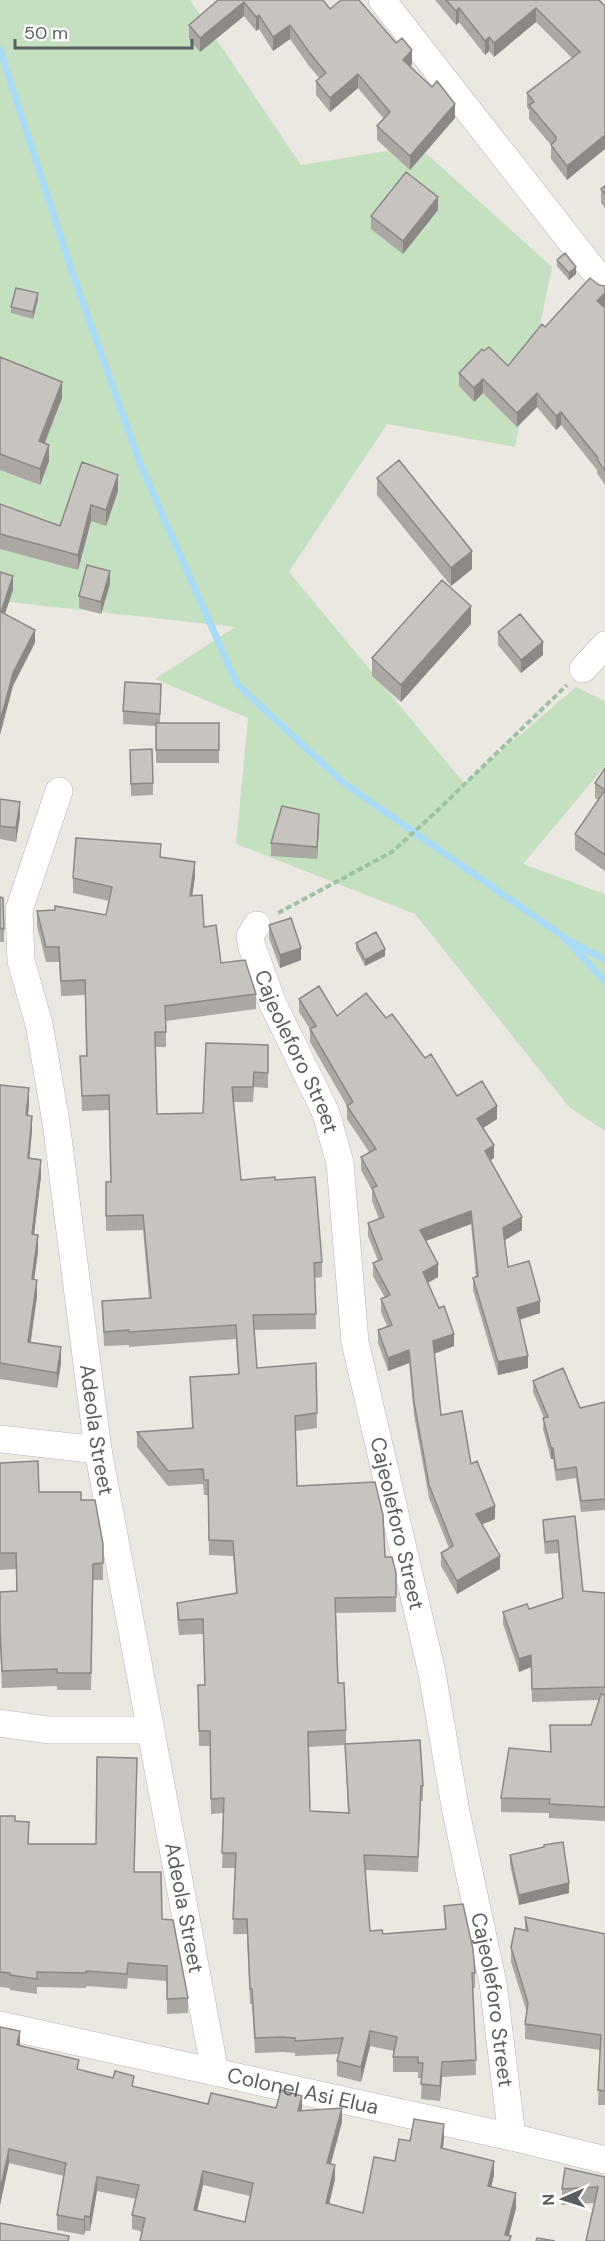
<svg xmlns="http://www.w3.org/2000/svg" width="605" height="2241" viewBox="0 0 605 2241" font-family="'DM Sans',sans-serif">
<rect width="100%" height="100%" fill="#ebe8e2"/>
<path fill="#c5e0c1" d="M 0,0 L 190,0 L 301,165 L 418,146 L 552,267 L 515,447 L 387,424 L 289,572 L 464,783 L 576,687 L 605,701 L 605,766 L 523,864 L 605,894 L 605,1131 L 569,1107 L 415,914 L 236,844 L 248,718 L 155,679 L 235,627 L 0,601 Z"/>
<g fill="none" stroke-linecap="round" stroke-linejoin="round">
<path stroke="#a9dcf4" stroke-width="7" d="M 0,49 L 74,277 L 142,468 L 237,684 L 344,783 L 564,937 L 605,981
M 570,941 L 605,960"/>
<defs>
<g id="minor">
<path d="M 382,0 L 605,285"/>
<path d="M 583,669 L 605,645"/>
<path id="s1" d="M 59,791 L 19,910 L 21,961 L 39,1024 L 56,1122 L 98,1450 L 215,2072"/>
<path id="s2" d="M 257,925 L 250,936 L 252,947 L 273,1004 L 326,1113 L 340,1163 L 355,1342 L 432,1673 L 456,1812 L 493,1983 L 512,2137"/>
<path d="M 0,1439 L 98,1450"/>
<path d="M 0,1723 L 48,1730 L 151,1730"/>
<path id="s3" d="M 0,2025 L 512,2137 L 605,2160"/>
</g>
</defs>
<use href="#minor" stroke="#afb3b6" stroke-width="28"/>
<path stroke="#9dc2a3" stroke-width="4" stroke-dasharray="6 3" stroke-linecap="butt" d="M 278,913 L 392,852 L 437,811 L 567,685"/>
<use href="#minor" stroke="#fff" stroke-width="27"/>
</g>
<path fill="#aba8a4" fill-rule="evenodd" d="M 218,0 L 330,9 L 412,64 L 411,66 L 455,118 L 410,170 L 377,140 L 377,126 L 384,119 L 358,88 L 330,112 L 316,95 L 316,81 L 320,79 L 309,66 L 290,39 L 273,51 L 259,29 L 256,31 L 244,16 L 200,52 L 189,39 L 189,25 Z
M 435,0 L 599,0 L 567,180 L 551,159 L 551,145 L 529,119 L 529,110 L 527,107 L 527,93 L 572,58 L 536,22 L 494,57 L 489,51 L 485,55 L 459,22 L 456,25 Z
M 605,186 L 605,208 L 601,203 L 601,189 Z
M 438,210 L 403,254 L 371,229 L 371,216 Z
M 557,260 L 576,274 L 569,280 L 557,266 Z
M 38,299 L 33,319 L 11,313 L 11,307 Z
M 604,307 L 605,308 L 605,485 L 597,473 L 597,470 L 561,425 L 556,430 L 537,407 L 517,427 L 483,393 L 474,402 L 459,386 L 459,373 L 508,366 L 545,327 Z
M 0,357 L 62,398 L 45,443 L 49,461 L 40,485 L 0,470 Z
M 82,462 L 118,491 L 106,526 L 91,521 L 78,570 L 0,549 L 0,504 L 60,526 Z
M 377,478 L 472,569 L 451,586 L 377,495 Z
M 110,584 L 101,614 L 79,608 L 79,596 Z
M 471,624 L 401,702 L 372,676 L 372,658 Z
M 498,632 L 543,655 L 521,673 L 498,645 Z
M 161,697 L 160,723 L 219,723 L 219,763 L 156,763 L 156,726 L 123,724 L 123,711 Z
M 130,750 L 153,783 L 153,795 L 131,796 Z
M 605,768 L 605,871 L 575,850 L 575,834 L 598,800 L 595,798 L 595,783 Z
M 0,799 L 20,816 L 16,842 L 0,839 Z
M 319,826 L 317,859 L 271,856 L 271,843 Z
M 161,858 L 195,877 L 192,895 L 204,927 L 221,963 L 256,994 L 256,1009 L 166,1021 L 166,1047 L 155,1047 L 157,1114 L 203,1113 L 268,1045 L 268,1088 L 254,1087 L 253,1102 L 233,1102 L 241,1180 L 275,1180 L 322,1262 L 322,1277 L 315,1278 L 316,1329 L 254,1330 L 257,1368 L 316,1363 L 317,1428 L 296,1431 L 297,1486 L 385,1557 L 396,1573 L 396,1612 L 336,1613 L 338,1683 L 346,1730 L 346,1744 L 423,1786 L 423,1801 L 421,1801 L 418,1872 L 365,1870 L 370,1931 L 383,1934 L 445,1929 L 444,1906 L 475,1973 L 475,1988 L 473,1988 L 476,2075 L 442,2077 L 440,2101 L 421,2099 L 422,2078 L 418,2078 L 418,2072 L 393,2072 L 393,2057 L 394,2051 L 370,2046 L 361,2082 L 337,2076 L 337,2061 L 339,2054 L 295,2056 L 295,2053 L 283,2052 L 255,2053 L 252,2004 L 250,2004 L 247,1934 L 233,1934 L 235,1868 L 222,1868 L 224,1813 L 211,1814 L 210,1746 L 199,1746 L 198,1685 L 205,1685 L 203,1634 L 179,1635 L 177,1618 L 177,1603 L 236,1593 L 233,1556 L 209,1555 L 208,1495 L 204,1495 L 203,1484 L 168,1486 L 137,1447 L 137,1432 L 192,1428 L 190,1377 L 238,1374 L 236,1339 L 129,1347 L 129,1345 L 104,1346 L 102,1301 L 149,1298 L 143,1230 L 106,1231 L 106,1182 L 111,1182 L 109,1110 L 82,1111 L 80,1056 L 86,1056 L 85,995 L 61,996 L 59,962 L 46,962 L 37,926 L 37,911 L 106,915 L 109,901 L 73,893 L 73,878 ZM 345,1745 L 348,1813 L 310,1811 L 308,1747 Z
M 0,897 L 4,929 L 4,942 L 0,942 Z
M 269,925 L 301,960 L 280,968 L 269,938 Z
M 356,943 L 385,956 L 365,966 L 356,949 Z
M 299,999 L 337,1016 L 386,1018 L 425,1058 L 457,1096 L 497,1119 L 483,1128 L 494,1158 L 490,1160 L 522,1230 L 505,1240 L 508,1267 L 540,1313 L 520,1320 L 528,1368 L 498,1375 L 473,1290 L 473,1278 L 476,1277 L 471,1224 L 426,1241 L 438,1277 L 428,1283 L 454,1346 L 434,1354 L 441,1415 L 471,1464 L 495,1519 L 482,1524 L 500,1569 L 457,1594 L 441,1566 L 441,1553 L 449,1548 L 429,1498 L 414,1415 L 409,1363 L 388,1371 L 378,1343 L 378,1330 L 387,1326 L 381,1312 L 381,1299 L 385,1298 L 373,1276 L 373,1263 L 378,1261 L 368,1236 L 368,1223 L 379,1219 L 372,1201 L 372,1190 L 361,1170 L 361,1157 L 369,1152 L 347,1119 L 347,1106 L 310,1042 L 310,1029 L 299,1012 Z
M 0,1085 L 29,1104 L 28,1116 L 32,1131 L 29,1158 L 41,1176 L 34,1235 L 38,1251 L 34,1280 L 37,1296 L 31,1342 L 61,1363 L 57,1388 L 0,1379 Z
M 533,1381 L 580,1408 L 605,1402 L 605,1510 L 581,1512 L 576,1478 L 556,1481 L 553,1459 L 551,1459 L 543,1429 L 544,1418 L 533,1392 Z
M 0,1463 L 39,1492 L 81,1500 L 103,1544 L 103,1580 L 93,1580 L 91,1690 L 57,1690 L 57,1686 L 2,1688 L 0,1645 L 0,1592 L 16,1591 L 16,1569 L 0,1570 Z
M 575,1516 L 583,1591 L 605,1593 L 605,1821 L 549,1818 L 549,1813 L 501,1812 L 501,1798 L 550,1752 L 591,1725 L 599,1700 L 532,1702 L 531,1667 L 519,1672 L 503,1624 L 503,1612 L 529,1609 L 562,1598 L 558,1553 L 545,1554 L 543,1532 L 543,1520 Z
M 0,1816 L 15,1821 L 28,1844 L 135,1872 L 162,1919 L 188,1998 L 188,2013 L 167,2014 L 167,1981 L 128,1978 L 127,1989 L 86,1986 L 86,1988 L 37,1987 L 37,1994 L 10,1990 L 10,1988 L 0,1987 Z
M 510,1855 L 569,1893 L 519,1905 L 510,1865 Z
M 525,1917 L 605,1934 L 605,2105 L 598,2105 L 600,2050 L 525,2039 L 525,2024 L 527,2013 L 511,1962 L 511,1947 L 525,1931 Z
M 0,2027 L 20,2046 L 79,2070 L 134,2087 L 208,2104 L 302,2110 L 342,2122 L 331,2164 L 335,2179 L 329,2204 L 363,2213 L 395,2161 L 410,2141 L 444,2138 L 443,2149 L 494,2175 L 491,2187 L 516,2208 L 509,2236 L 511,2241 L 142,2232 L 132,2229 L 132,2215 L 136,2199 L 97,2191 L 90,2231 L 85,2231 L 84,2235 L 57,2230 L 57,2215 L 64,2176 L 9,2163 L 0,2205 ZM 203,2185 L 250,2196 L 245,2222 L 197,2210 Z
M 605,2177 L 594,2203 L 562,2205 L 562,2189 Z"/>
<path fill="#8b8886" d="M 244,2 L 244,16 L 200,52 L 200,38 Z
M 459,8 L 459,22 L 456,25 L 456,11 Z
M 536,8 L 536,22 L 494,57 L 494,43 Z
M 259,15 L 259,29 L 256,31 L 256,17 Z
M 290,25 L 290,39 L 273,51 L 273,37 Z
M 489,37 L 489,51 L 485,55 L 485,41 Z
M 412,50 L 412,64 L 403,74 L 403,60 Z
M 358,74 L 358,88 L 330,112 L 330,98 Z
M 455,104 L 455,118 L 410,170 L 410,156 Z
M 605,135 L 605,149 L 567,180 L 567,166 Z
M 438,197 L 438,210 L 403,254 L 403,241 Z
M 576,267 L 576,274 L 569,280 L 569,273 Z
M 38,293 L 38,299 L 33,319 L 33,312 Z
M 605,293 L 605,306 L 597,315 L 597,301 Z
M 483,379 L 483,393 L 474,402 L 474,388 Z
M 62,382 L 62,398 L 39,457 L 39,441 Z
M 537,393 L 537,407 L 517,427 L 517,413 Z
M 561,412 L 561,425 L 556,430 L 556,416 Z
M 49,445 L 49,461 L 40,485 L 40,469 Z
M 118,475 L 118,491 L 106,526 L 106,510 Z
M 91,505 L 91,521 L 78,570 L 78,555 Z
M 472,551 L 472,569 L 451,586 L 451,568 Z
M 110,571 L 110,584 L 101,614 L 101,602 Z
M 13,576 L 13,590 L 1,626 L 1,612 Z
M 471,606 L 471,624 L 401,702 L 401,685 Z
M 35,630 L 35,643 L 13,686 L 0,735 L 0,722 L 13,673 Z
M 543,642 L 543,655 L 521,673 L 521,660 Z
M 20,802 L 20,816 L 16,842 L 16,828 Z
M 319,814 L 319,826 L 317,859 L 317,847 Z
M 195,862 L 195,877 L 190,911 L 190,896 Z
M 301,948 L 301,960 L 280,968 L 280,955 Z
M 385,949 L 385,956 L 365,966 L 365,960 Z
M 29,1088 L 29,1104 L 26,1131 L 26,1115 Z
M 497,1106 L 497,1119 L 477,1132 L 477,1119 Z
M 32,1116 L 32,1131 L 28,1174 L 28,1158 Z
M 494,1145 L 494,1158 L 485,1164 L 485,1151 Z
M 41,1160 L 41,1176 L 32,1250 L 32,1234 Z
M 471,1211 L 471,1224 L 420,1243 L 420,1230 Z
M 522,1217 L 522,1230 L 503,1241 L 503,1228 Z
M 38,1235 L 38,1251 L 32,1295 L 32,1279 Z
M 438,1264 L 438,1277 L 423,1285 L 423,1272 Z
M 37,1280 L 37,1296 L 28,1357 L 28,1342 Z
M 540,1301 L 540,1313 L 517,1320 L 517,1308 Z
M 454,1334 L 454,1346 L 433,1354 L 433,1341 Z
M 61,1347 L 61,1363 L 57,1388 L 57,1373 Z
M 409,1350 L 409,1363 L 388,1371 L 388,1358 Z
M 528,1356 L 528,1368 L 498,1375 L 498,1362 Z
M 551,1448 L 553,1448 L 553,1459 L 551,1459 Z
M 495,1506 L 495,1519 L 476,1527 L 476,1514 Z
M 500,1556 L 500,1569 L 457,1594 L 457,1581 Z
M 531,1655 L 531,1667 L 519,1672 L 519,1659 Z
M 569,1883 L 569,1893 L 519,1905 L 519,1895 Z
M 20,2031 L 20,2046 L 17,2045 Z
M 370,2031 L 370,2046 L 361,2082 L 361,2067 Z
M 442,2062 L 442,2077 L 440,2101 L 440,2086 Z
M 302,2096 L 302,2111 L 298,2111 Z
M 342,2108 L 342,2122 L 327,2177 L 327,2163 Z
M 444,2124 L 444,2138 L 441,2162 L 441,2148 Z
M 9,2149 L 9,2163 L 0,2205 L 0,2191 Z
M 494,2161 L 494,2175 L 488,2201 L 488,2186 Z
M 335,2165 L 335,2179 L 326,2217 L 326,2203 Z
M 203,2171 L 203,2185 L 194,2224 L 194,2210 Z
M 97,2177 L 97,2191 L 90,2231 L 90,2217 Z
M 516,2193 L 516,2208 L 507,2241 L 505,2235 Z
M 85,2216 L 85,2231 L 84,2235 L 84,2220 Z"/>
<path fill="#c7c3bf" stroke="#8b8886" stroke-width="1.5" fill-rule="evenodd" d="M 218,0 L 323,0 L 330,9 L 341,0 L 359,0 L 396,43 L 402,38 L 412,50 L 403,60 L 432,87 L 437,81 L 455,104 L 410,156 L 377,126 L 390,112 L 358,74 L 330,98 L 316,81 L 326,73 L 309,52 L 290,25 L 273,37 L 259,15 L 256,17 L 244,2 L 200,38 L 189,25 Z
M 446,0 L 599,0 L 605,6 L 605,135 L 567,166 L 551,145 L 556,140 L 556,137 L 529,105 L 534,102 L 527,93 L 580,52 L 536,8 L 494,43 L 489,37 L 485,41 L 459,8 L 456,11 Z
M 406,172 L 438,197 L 403,241 L 371,216 Z
M 605,186 L 605,194 L 601,189 Z
M 565,253 L 576,267 L 569,273 L 557,260 Z
M 590,278 L 599,285 L 605,286 L 605,293 L 597,301 L 605,308 L 605,471 L 597,459 L 598,458 L 561,412 L 556,416 L 537,393 L 517,413 L 483,379 L 474,388 L 459,373 L 482,349 L 484,351 L 489,347 L 508,366 L 542,324 L 545,327 Z
M 16,288 L 38,293 L 33,312 L 11,307 Z
M 0,357 L 62,382 L 39,441 L 49,445 L 40,469 L 0,454 Z
M 399,460 L 472,551 L 451,568 L 377,478 Z
M 82,462 L 118,475 L 106,510 L 91,505 L 78,555 L 0,534 L 0,504 L 60,526 Z
M 87,565 L 110,571 L 101,602 L 79,596 Z
M 0,572 L 13,576 L 1,612 L 35,630 L 13,673 L 0,722 Z
M 442,580 L 471,606 L 401,685 L 372,658 Z
M 520,614 L 543,642 L 521,660 L 498,632 Z
M 125,682 L 161,684 L 160,714 L 123,711 Z
M 156,723 L 219,723 L 219,750 L 156,750 Z
M 152,749 L 153,783 L 131,784 L 130,750 Z
M 605,768 L 605,855 L 575,834 L 605,790 L 595,783 Z
M 0,799 L 20,802 L 16,828 L 0,826 Z
M 282,806 L 319,814 L 317,847 L 271,843 Z
M 76,838 L 161,844 L 160,857 L 195,862 L 190,896 L 202,895 L 204,927 L 216,925 L 221,963 L 245,960 L 256,994 L 165,1006 L 166,1032 L 155,1032 L 157,1114 L 203,1113 L 206,1043 L 268,1045 L 268,1073 L 254,1072 L 253,1087 L 232,1087 L 241,1180 L 275,1177 L 275,1180 L 315,1177 L 322,1262 L 314,1263 L 316,1314 L 253,1315 L 257,1368 L 316,1363 L 317,1413 L 295,1416 L 297,1486 L 375,1482 L 383,1515 L 385,1557 L 392,1557 L 396,1573 L 396,1597 L 335,1598 L 338,1683 L 344,1683 L 346,1730 L 308,1732 L 310,1811 L 349,1813 L 345,1744 L 420,1740 L 423,1786 L 421,1786 L 418,1857 L 364,1855 L 370,1931 L 382,1930 L 383,1934 L 446,1929 L 444,1906 L 463,1904 L 473,1949 L 475,1973 L 472,1973 L 476,2060 L 442,2062 L 440,2086 L 421,2084 L 423,2063 L 418,2063 L 418,2057 L 393,2057 L 397,2037 L 370,2031 L 361,2067 L 337,2061 L 343,2038 L 295,2041 L 295,2038 L 283,2037 L 255,2038 L 252,1989 L 250,1989 L 247,1919 L 233,1919 L 236,1853 L 222,1853 L 224,1798 L 211,1799 L 210,1731 L 199,1731 L 198,1685 L 205,1685 L 203,1619 L 179,1620 L 177,1603 L 237,1593 L 233,1541 L 209,1540 L 208,1480 L 204,1480 L 203,1469 L 168,1471 L 137,1432 L 193,1428 L 190,1377 L 239,1374 L 236,1325 L 129,1332 L 129,1330 L 104,1332 L 102,1301 L 151,1298 L 143,1215 L 106,1216 L 106,1182 L 111,1182 L 109,1095 L 82,1096 L 80,1056 L 87,1056 L 85,980 L 61,981 L 59,947 L 46,947 L 37,911 L 55,910 L 55,906 L 106,915 L 112,887 L 73,878 Z
M 0,897 L 3,898 L 4,929 L 0,928 Z
M 291,918 L 301,948 L 280,955 L 269,925 Z
M 376,932 L 385,949 L 365,960 L 356,943 Z
M 319,986 L 337,1016 L 366,993 L 386,1018 L 392,1014 L 425,1058 L 431,1054 L 457,1096 L 482,1081 L 497,1106 L 477,1119 L 494,1145 L 485,1151 L 522,1217 L 503,1228 L 508,1267 L 529,1261 L 540,1301 L 517,1308 L 528,1356 L 498,1362 L 473,1278 L 478,1276 L 471,1211 L 420,1230 L 438,1264 L 423,1272 L 439,1308 L 444,1306 L 454,1334 L 433,1341 L 441,1415 L 462,1411 L 471,1464 L 477,1461 L 495,1506 L 476,1514 L 500,1556 L 457,1581 L 441,1553 L 453,1546 L 429,1485 L 414,1402 L 409,1350 L 388,1358 L 378,1330 L 392,1325 L 381,1299 L 390,1295 L 373,1263 L 382,1259 L 368,1223 L 384,1217 L 372,1188 L 377,1186 L 361,1157 L 376,1149 L 347,1106 L 353,1102 L 310,1029 L 316,1026 L 299,999 Z
M 0,1085 L 29,1088 L 26,1115 L 32,1116 L 28,1158 L 41,1160 L 32,1234 L 38,1235 L 32,1279 L 37,1280 L 28,1342 L 61,1347 L 57,1373 L 0,1363 Z
M 563,1368 L 580,1408 L 605,1402 L 605,1499 L 581,1501 L 576,1467 L 556,1470 L 553,1448 L 551,1448 L 543,1418 L 548,1417 L 533,1381 Z
M 38,1461 L 39,1492 L 81,1492 L 81,1500 L 95,1500 L 103,1544 L 103,1563 L 93,1564 L 91,1673 L 57,1673 L 57,1669 L 2,1671 L 0,1629 L 0,1592 L 17,1591 L 16,1553 L 0,1553 L 0,1463 Z
M 575,1516 L 583,1591 L 605,1593 L 605,1687 L 532,1689 L 531,1655 L 519,1659 L 503,1612 L 527,1604 L 529,1609 L 563,1598 L 558,1540 L 545,1542 L 543,1520 Z
M 601,1694 L 605,1695 L 605,1807 L 549,1804 L 550,1799 L 501,1798 L 509,1748 L 551,1752 L 550,1725 L 591,1725 Z
M 97,1757 L 137,1758 L 134,1872 L 161,1872 L 162,1919 L 173,1920 L 188,1998 L 167,1999 L 167,1966 L 128,1963 L 127,1974 L 86,1971 L 86,1973 L 37,1972 L 37,1979 L 10,1975 L 10,1973 L 0,1972 L 0,1816 L 15,1816 L 15,1821 L 29,1822 L 28,1844 L 96,1844 Z
M 563,1842 L 569,1883 L 519,1895 L 510,1855 L 544,1847 L 544,1845 Z
M 525,1917 L 605,1934 L 605,2091 L 598,2090 L 601,2035 L 525,2024 L 528,2003 L 511,1947 L 515,1928 L 528,1931 Z
M 0,2027 L 20,2031 L 17,2045 L 79,2060 L 77,2069 L 113,2078 L 115,2071 L 134,2076 L 132,2086 L 208,2104 L 211,2093 L 276,2108 L 281,2090 L 302,2096 L 298,2111 L 342,2108 L 327,2163 L 335,2165 L 326,2203 L 363,2213 L 374,2157 L 395,2161 L 399,2139 L 410,2141 L 414,2119 L 444,2124 L 441,2148 L 494,2161 L 488,2186 L 516,2193 L 505,2235 L 511,2236 L 509,2241 L 140,2241 L 145,2218 L 132,2215 L 139,2185 L 97,2177 L 90,2217 L 85,2216 L 84,2220 L 57,2215 L 66,2163 L 9,2149 L 0,2191 ZM 203,2171 L 253,2183 L 245,2222 L 194,2210 Z
M 565,2168 L 605,2177 L 605,2241 L 586,2241 L 598,2187 L 562,2189 Z
M 0,2223 L 69,2236 L 68,2241 L 0,2241 Z
M 537,2238 L 555,2241 L 536,2241 Z"/>
<g text-anchor="middle" dominant-baseline="central" stroke-width="4.5" stroke-linejoin="round" paint-order="stroke">
<g font-size="21" fill="#5a5e61" stroke="#fff">
<text stroke="none"><textPath href="#s2" startOffset="138">Cajeoleforo Street</textPath></text>
<text stroke="none"><textPath href="#s1" startOffset="652">Adeola Street</textPath></text>
<text stroke="none"><textPath href="#s2" startOffset="624">Cajeoleforo Street</textPath></text>
<text stroke="none"><textPath href="#s1" startOffset="1138">Adeola Street</textPath></text>
<text stroke="none"><textPath href="#s2" startOffset="1110">Cajeoleforo Street</textPath></text>
<text stroke="none"><textPath href="#s3" startOffset="310">Colonel Asi Elua</textPath></text>
</g>
</g>
<g transform="translate(563 2199) rotate(267)" stroke="#ffffff" stroke-width="4.5" paint-order="stroke">
<path d="M0-4.5L10 22L0 15L-10 22Z" fill="#5a5e61"/>
<text y="-9" font-size="16" font-weight="bold" text-anchor="middle" fill="#5a5e61">N</text>
</g>
<path d="M15 39v9h177v-9" fill="none" stroke="#5a5e61" stroke-width="3"/>
<text x="24" y="39" font-size="18" fill="#5a5e61" stroke="#ffffff" stroke-width="4.5" paint-order="stroke">50 m</text>
</svg>
